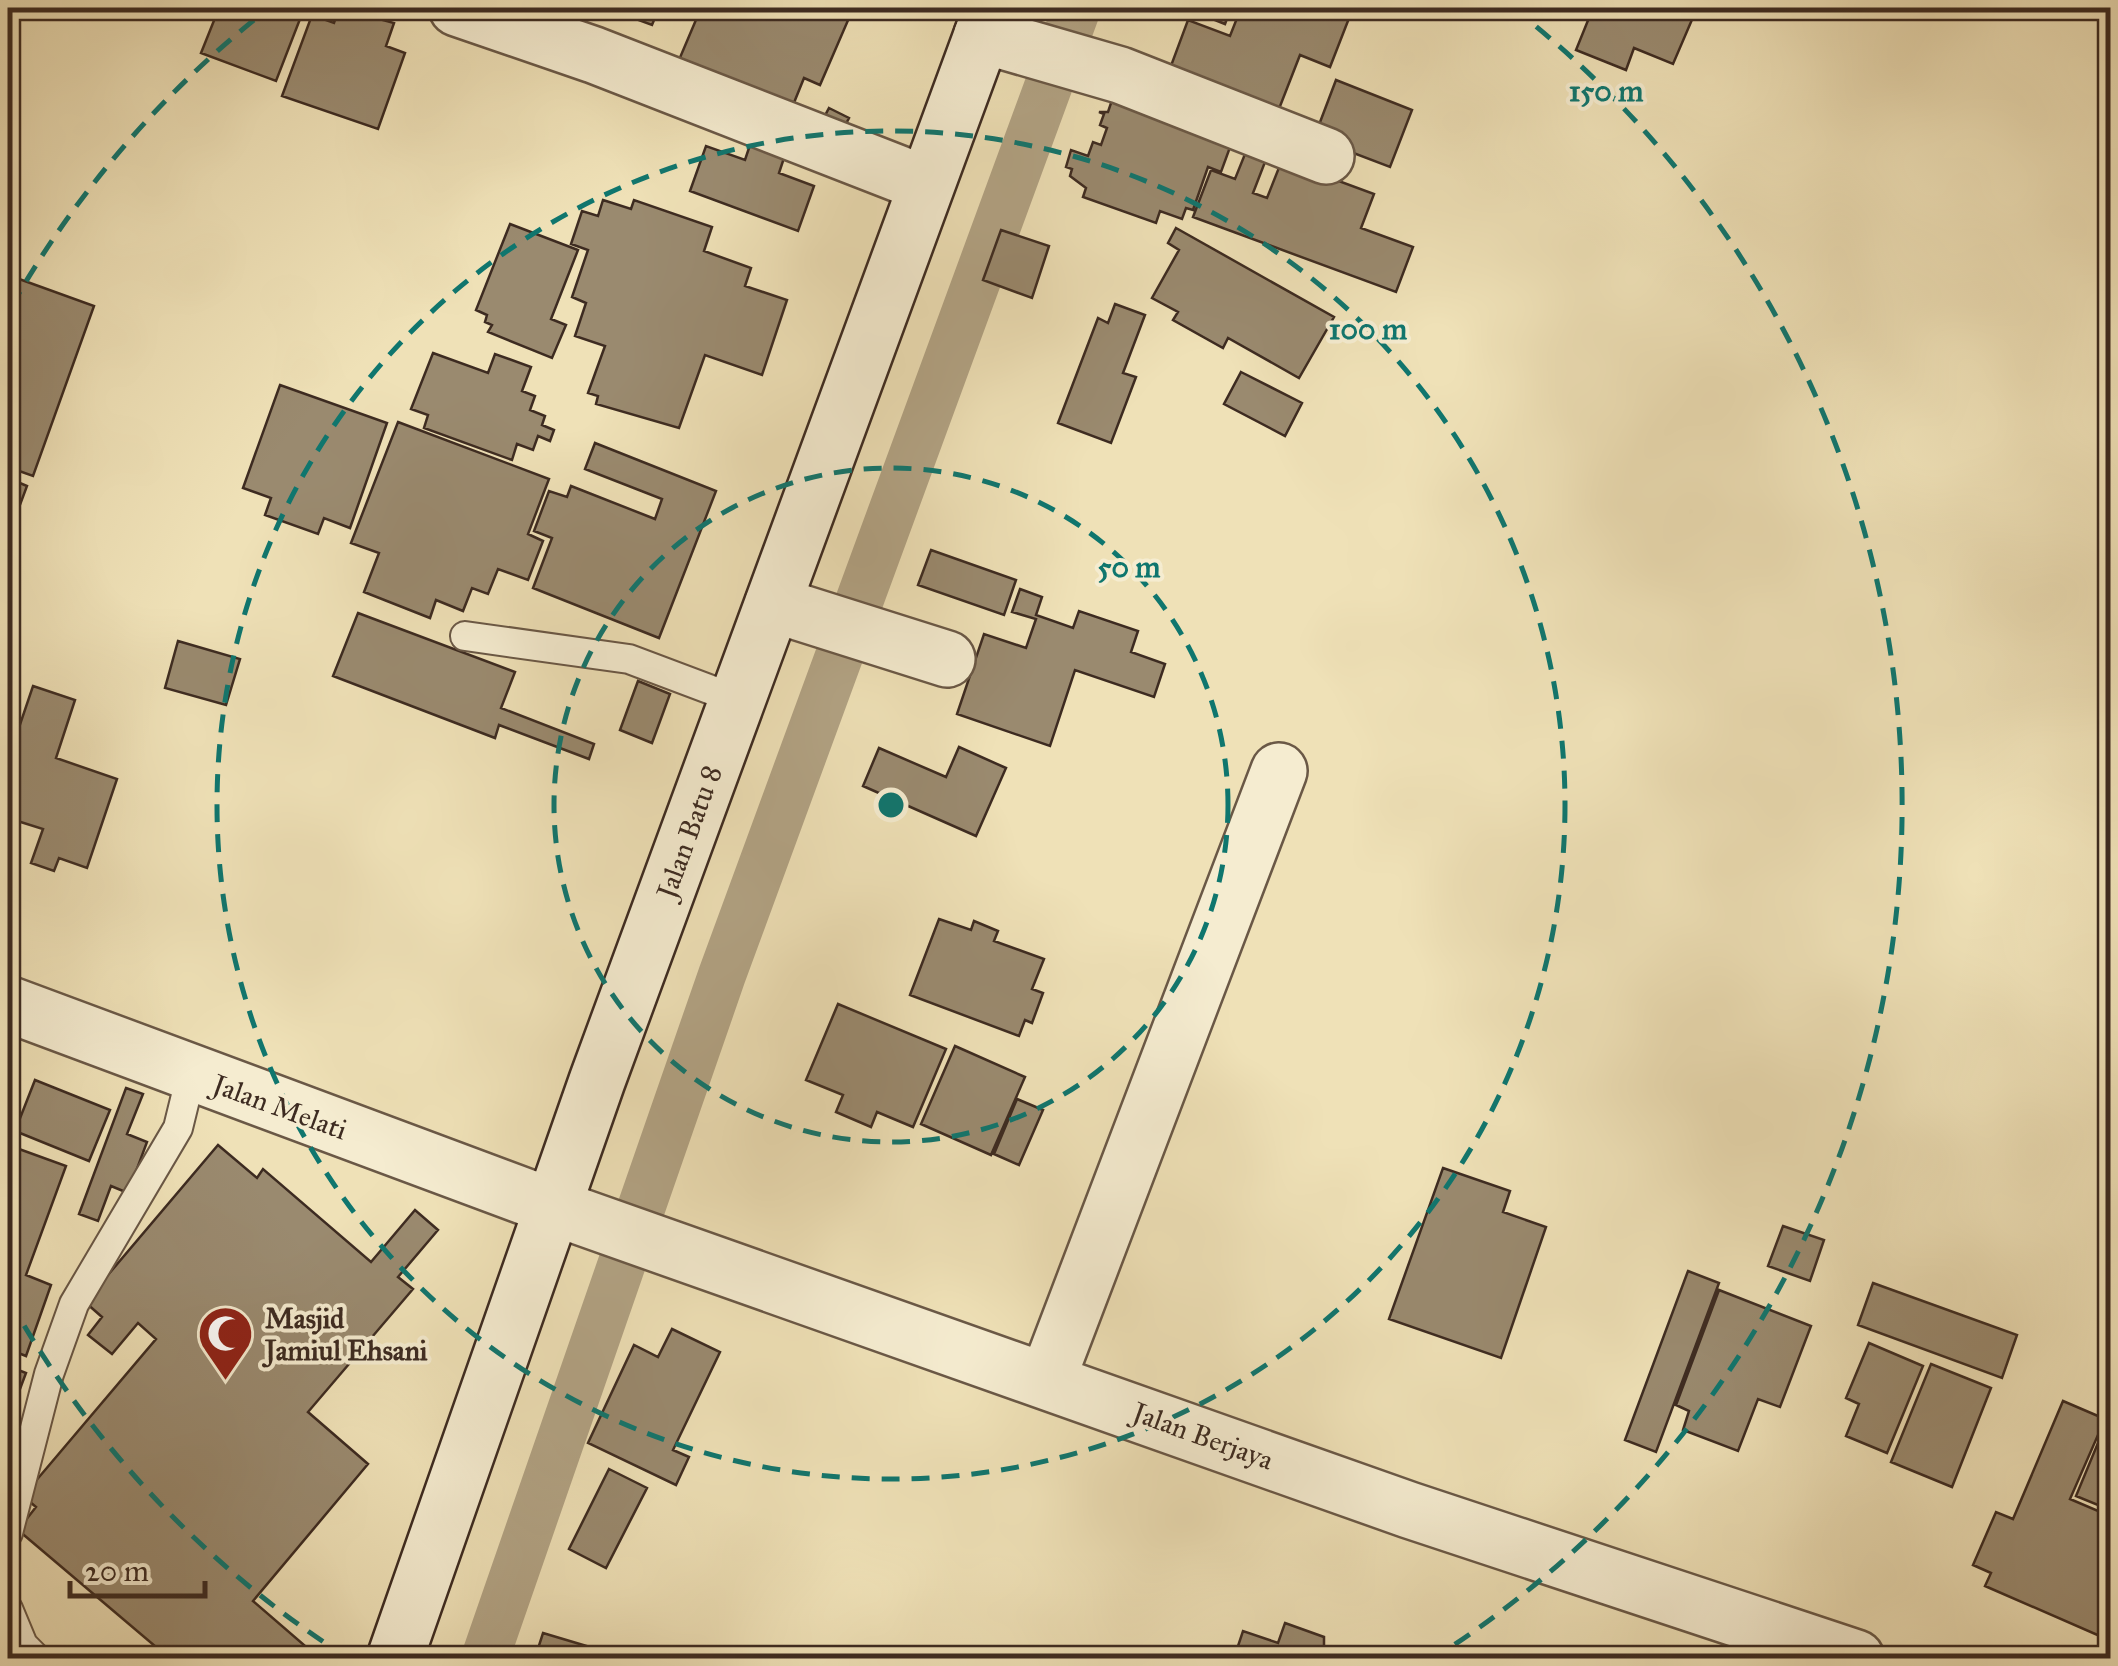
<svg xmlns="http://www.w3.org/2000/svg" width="2118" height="1666" viewBox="0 0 2118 1666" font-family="'IM FELL Great Primer',serif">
<rect width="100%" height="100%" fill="#efe1b7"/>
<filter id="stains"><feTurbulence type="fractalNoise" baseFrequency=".002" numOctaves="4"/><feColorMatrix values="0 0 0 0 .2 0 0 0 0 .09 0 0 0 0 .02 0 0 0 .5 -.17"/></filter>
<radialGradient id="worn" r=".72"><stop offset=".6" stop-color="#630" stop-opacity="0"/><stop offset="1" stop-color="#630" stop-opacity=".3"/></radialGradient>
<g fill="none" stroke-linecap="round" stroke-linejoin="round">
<path stroke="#b2a384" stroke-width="48" d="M 485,1658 L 722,975 L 1077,8"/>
</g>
<path fill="#9a8a6f" stroke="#3d2b21" stroke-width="2.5" d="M 219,8 L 287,8 L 285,14 L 300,19 L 276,81 L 201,53 Z
M 339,8 L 394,23 L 386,46 L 405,53 L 378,129 L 282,96 L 312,15 L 334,23 Z
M 606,8 L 659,8 L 652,25 Z
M 701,8 L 825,8 L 849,18 L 820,85 L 804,78 L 789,115 L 676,67 Z
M 863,8 L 895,8 L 892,18 Z
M 1185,8 L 1231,8 L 1225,24 Z
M 1241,8 L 1274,8 L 1290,14 L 1293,8 L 1353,8 L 1330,67 L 1300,55 L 1270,132 L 1162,90 L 1188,20 L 1230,36 Z
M 1593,8 L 1697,8 L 1673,64 L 1634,48 L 1626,70 L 1576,50 Z
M 1336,80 L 1412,110 L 1390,167 L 1314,138 Z
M 1112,100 L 1233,139 L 1221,172 L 1208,167 L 1193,210 L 1186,208 L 1182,219 L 1160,211 L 1156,223 L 1083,197 L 1086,188 L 1070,176 L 1072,169 L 1066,167 L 1071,150 L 1088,156 L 1093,142 L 1101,145 L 1107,128 L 1100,125 L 1104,114 L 1099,112 L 1108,112 Z
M 829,108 L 849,118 L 838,139 L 818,129 Z
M 750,145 L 784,158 L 779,173 L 814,186 L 798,231 L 690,191 L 706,146 L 745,160 Z
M 1245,154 L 1265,162 L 1253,193 L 1267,198 L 1282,160 L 1374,194 L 1361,228 L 1413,247 L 1396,292 L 1193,217 L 1211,170 L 1235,179 Z
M 603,200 L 631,209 L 634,200 L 712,227 L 704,251 L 751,268 L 745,286 L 787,300 L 762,375 L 705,355 L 679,428 L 596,404 L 598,396 L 588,393 L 605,346 L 575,336 L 586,303 L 572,297 L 588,250 L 571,244 L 582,211 L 598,216 Z
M 510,224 L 578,250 L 551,319 L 566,325 L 552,358 L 488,332 L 492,325 L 485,322 L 487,315 L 476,310 Z
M 1176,228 L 1334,317 L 1299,378 L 1228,338 L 1223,348 L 1173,320 L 1178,312 L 1152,298 L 1179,250 L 1168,243 Z
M 1001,230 L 1049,246 L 1032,298 L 983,280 Z
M 8,275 L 94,306 L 33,476 L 8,467 Z
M 1115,304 L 1145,315 L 1123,373 L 1136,377 L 1111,443 L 1058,423 L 1098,318 L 1108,323 Z
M 433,353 L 488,373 L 495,354 L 531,367 L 522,391 L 535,396 L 530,410 L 545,416 L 542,425 L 554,430 L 550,441 L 538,436 L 533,450 L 517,444 L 512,460 L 424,428 L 428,415 L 411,409 Z
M 1241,372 L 1302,403 L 1285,436 L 1224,404 Z
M 280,385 L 387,423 L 350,528 L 324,518 L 318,534 L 265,515 L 271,498 L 243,488 Z
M 398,422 L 549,479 L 528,534 L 543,541 L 528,580 L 498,569 L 488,594 L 472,588 L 463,611 L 436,600 L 430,618 L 364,592 L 379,553 L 351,543 Z
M 595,443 L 716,491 L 659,638 L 533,588 L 552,538 L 534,531 L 549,491 L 567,497 L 571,486 L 655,519 L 662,499 L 585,469 Z
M 8,478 L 27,486 L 8,537 Z
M 931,550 L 1016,580 L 1004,615 L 918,585 Z
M 1020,589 L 1042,597 L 1036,615 L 1073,628 L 1079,611 L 1138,631 L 1131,652 L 1165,664 L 1154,697 L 1075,670 L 1050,746 L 957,714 L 984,634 L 1026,648 L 1036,619 L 1012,612 Z
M 358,613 L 515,672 L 501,708 L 594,744 L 589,759 L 499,725 L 495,738 L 333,676 Z
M 178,641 L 240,659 L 226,705 L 165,688 Z
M 638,681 L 670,694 L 652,743 L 620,730 Z
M 33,686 L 75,700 L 56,758 L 117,779 L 87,868 L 59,858 L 54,871 L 31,863 L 43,829 L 8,818 L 8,760 Z
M 959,747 L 1006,768 L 976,836 L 863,786 L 879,748 L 946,777 Z
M 939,919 L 971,930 L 974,921 L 998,931 L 994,941 L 1044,959 L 1032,989 L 1043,993 L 1032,1023 L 1025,1020 L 1019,1036 L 910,995 Z
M 838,1004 L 946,1049 L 913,1127 L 877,1112 L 871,1127 L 836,1112 L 843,1095 L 806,1080 Z
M 955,1046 L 1025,1077 L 991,1155 L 921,1124 Z
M 35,1080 L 110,1110 L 89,1161 L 15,1131 Z
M 126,1088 L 143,1094 L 127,1134 L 147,1142 L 128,1193 L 111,1186 L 98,1221 L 79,1214 Z
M 1017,1099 L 1043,1110 L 1019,1165 L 994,1154 Z
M 8,1145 L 66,1166 L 26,1275 L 51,1285 L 26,1356 L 8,1349 Z
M 218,1145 L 257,1178 L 263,1169 L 371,1262 L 415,1210 L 438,1230 L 398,1277 L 413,1289 L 308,1412 L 368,1464 L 253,1601 L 311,1651 L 304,1658 L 169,1658 L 18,1530 L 36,1507 L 23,1496 L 156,1339 L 138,1323 L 112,1354 L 88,1335 L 102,1317 L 85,1302 Z
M 1443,1168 L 1510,1191 L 1503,1212 L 1546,1227 L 1501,1358 L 1389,1319 Z
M 1783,1226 L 1824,1240 L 1810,1281 L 1768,1266 Z
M 1688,1271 L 1719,1283 L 1656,1452 L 1625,1440 Z
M 1873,1283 L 2017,1335 L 2002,1378 L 1858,1325 Z
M 1719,1290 L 1811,1326 L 1780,1407 L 1758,1399 L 1738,1451 L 1683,1430 L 1689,1411 L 1676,1405 Z
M 672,1329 L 720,1352 L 673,1450 L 689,1457 L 676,1485 L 588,1443 L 634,1345 L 658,1357 Z
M 1869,1343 L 1923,1366 L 1887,1453 L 1846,1436 L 1859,1404 L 1846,1398 Z
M 1931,1364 L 1991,1388 L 1952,1487 L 1891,1462 Z
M 8,1366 L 26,1373 L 11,1413 L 8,1411 Z
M 2063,1401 L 2105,1419 L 2070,1499 L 2110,1516 L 2109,1640 L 1985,1586 L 1991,1573 L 1973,1565 L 1996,1512 L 2013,1519 Z
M 2105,1426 L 2110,1428 L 2110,1510 L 2076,1496 Z
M 609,1469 L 647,1488 L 606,1568 L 569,1549 Z
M 1285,1623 L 1324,1637 L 1324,1649 L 1342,1654 L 1340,1658 L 1234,1658 L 1243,1631 L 1278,1643 Z
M 543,1633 L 620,1656 L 620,1658 L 535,1658 Z"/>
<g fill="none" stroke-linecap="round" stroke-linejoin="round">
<defs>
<path id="lane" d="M 465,636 L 629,659 L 738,700
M 8,1533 L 49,1374 L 74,1304 L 178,1128 L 191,1075
M 8,1609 L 23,1645 L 36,1658"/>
<path id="street" d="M 457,8 L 594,55 L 925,184
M 982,35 L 1120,75 L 1326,156
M 773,604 L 947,659
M 8,1004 L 553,1207 L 1409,1510 L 1856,1658
M 1047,1380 L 1279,771"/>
<path id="secondary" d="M 395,1658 L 597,1081 L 992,8"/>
</defs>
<use href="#lane" stroke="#6a5846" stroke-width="32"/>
<use href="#street" stroke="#6a5846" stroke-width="60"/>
<use href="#secondary" stroke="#3d2b21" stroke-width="60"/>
<use href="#lane" stroke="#f5ecd0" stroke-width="28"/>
<use href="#street" stroke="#f5ecd0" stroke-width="55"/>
<use href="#secondary" stroke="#f5ecd0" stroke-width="55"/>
</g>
<g fill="none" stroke="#0f766e" stroke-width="5" stroke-dasharray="18 12">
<circle cx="891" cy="805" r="337"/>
<circle cx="891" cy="805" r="674"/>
<path d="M348 1658A1011 1011 0 0 1 11 1303M11 307A1011 1011 0 0 1 269 8M1513 8A1011 1011 0 0 1 1434 1658"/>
</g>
<defs>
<symbol id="mosque-pin" viewBox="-11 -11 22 30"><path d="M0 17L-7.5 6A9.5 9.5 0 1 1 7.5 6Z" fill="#8f2418" stroke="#f5ecd0"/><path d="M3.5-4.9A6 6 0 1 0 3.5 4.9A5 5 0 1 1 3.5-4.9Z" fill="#fff"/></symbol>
</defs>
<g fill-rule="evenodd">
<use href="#mosque-pin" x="194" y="1302" width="63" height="86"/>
</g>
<g text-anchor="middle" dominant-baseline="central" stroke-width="8" stroke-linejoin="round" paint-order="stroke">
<g font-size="28" fill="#3d2b21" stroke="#f5ecd0">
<text transform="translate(689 832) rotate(-70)">Jalan Batu 8</text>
<text transform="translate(280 1107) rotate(20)">Jalan Melati</text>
<text transform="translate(1203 1436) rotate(20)">Jalan Berjaya</text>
</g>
<g font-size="28" font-weight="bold" fill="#3d2b21" stroke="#f5ecd0" text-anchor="start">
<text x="265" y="1318">Masjid<tspan x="265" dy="32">Jamiul Ehsani</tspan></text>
</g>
</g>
<circle cx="891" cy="805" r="15" fill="#0f766e" stroke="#f5ecd0" stroke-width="5"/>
<g font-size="30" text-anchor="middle" font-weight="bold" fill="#0f766e" stroke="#f5ecd0" stroke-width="8" stroke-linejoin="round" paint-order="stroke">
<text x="1606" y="101">150 m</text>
<text x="1368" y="339">100 m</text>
<text x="1129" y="577">50 m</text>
</g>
<rect width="2118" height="1666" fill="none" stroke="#efe1b7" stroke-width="40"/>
<rect x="10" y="10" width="2098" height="1646" fill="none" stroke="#3d2b21" stroke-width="5"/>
<rect x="20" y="20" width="2078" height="1626" fill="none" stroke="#3d2b21" stroke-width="2.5"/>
<path d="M70 1581v15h135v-15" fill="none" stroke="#3d2b21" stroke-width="5"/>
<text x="85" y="1581" font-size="30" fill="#3d2b21" stroke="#f5ecd0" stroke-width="8" paint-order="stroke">20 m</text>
<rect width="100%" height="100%" filter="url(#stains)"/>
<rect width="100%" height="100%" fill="url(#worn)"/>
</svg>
